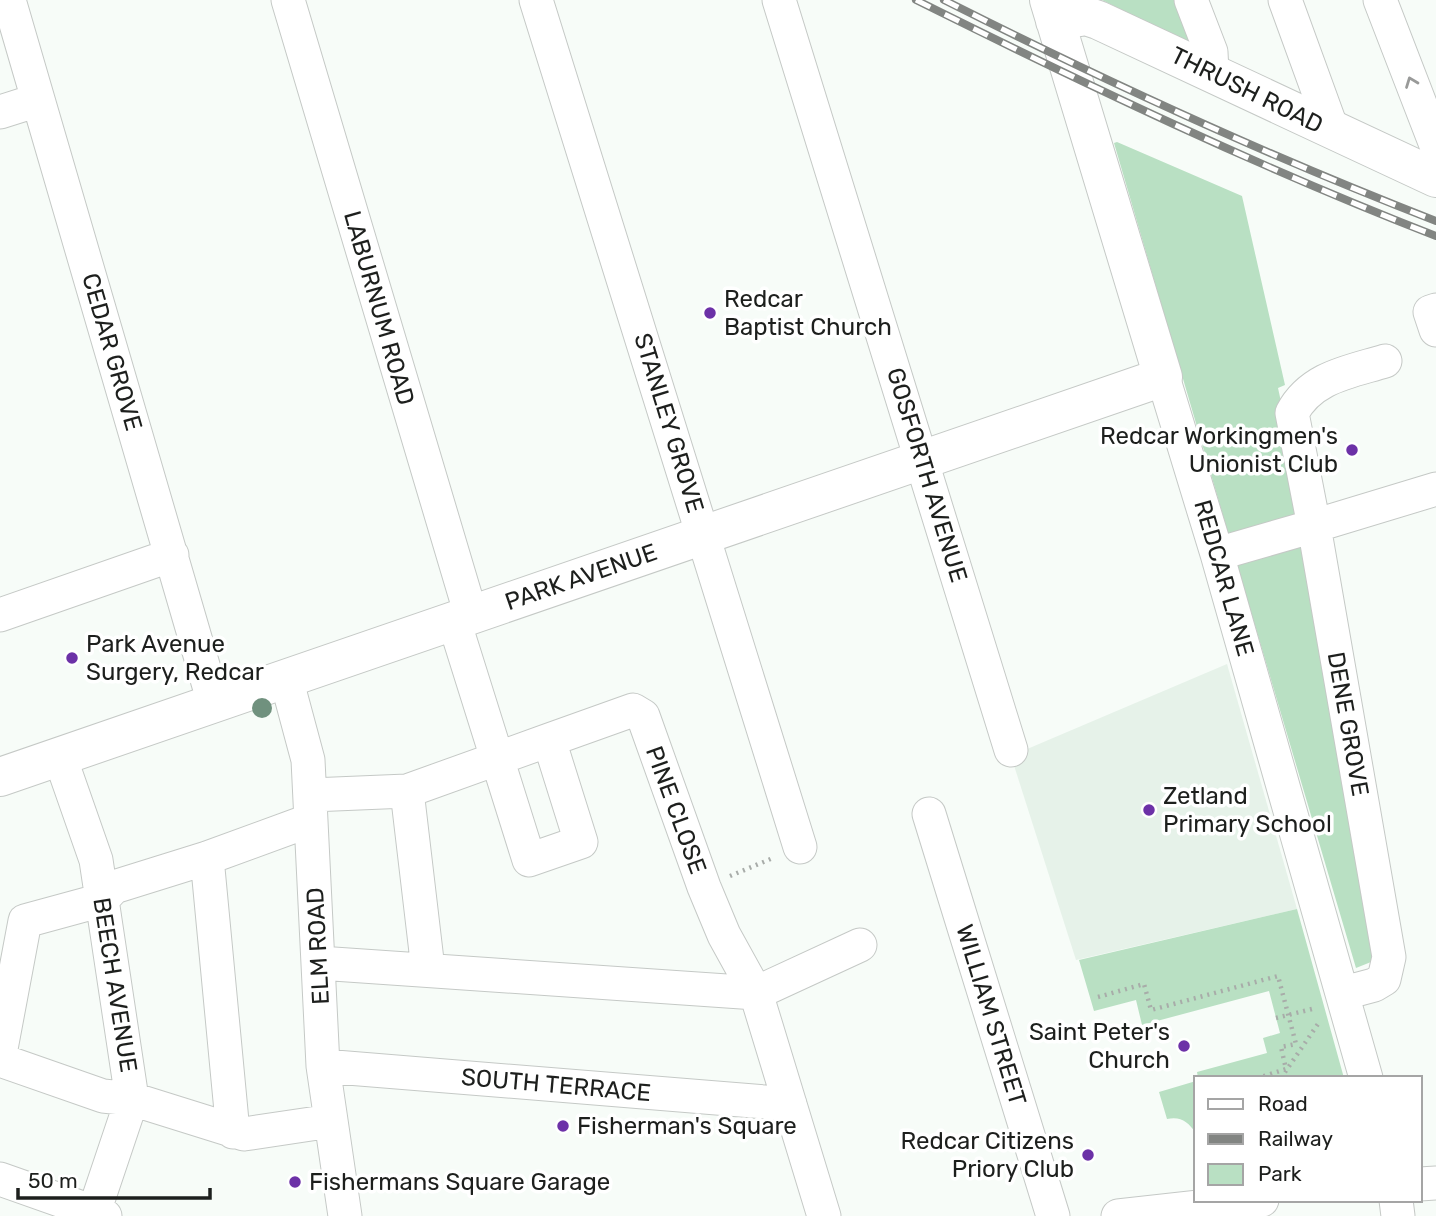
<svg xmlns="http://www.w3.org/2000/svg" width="1436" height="1216" viewBox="0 0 1436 1216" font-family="Rubik,sans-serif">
<rect width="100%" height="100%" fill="#f7fcf8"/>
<path fill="#e6f2e9" d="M 1227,664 L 1297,909 L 1076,960 L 1011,756 Z"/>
<path fill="#b9e0c3" d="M 1102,0 L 1183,0 L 1195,47 Z
M 1117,142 L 1242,196 L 1285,385 L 1278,388 L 1305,512 L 1229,536 L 1114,143 Z
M 1301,538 L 1376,960 L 1356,968 L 1236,561 Z
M 1297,909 L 1344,1078 L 1198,1078 L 1197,1072 L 1267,1053 L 1263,1038 L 1280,1033 L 1269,991 L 1142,1025 L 1136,1000 L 1094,1011 L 1079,960 Z
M 1196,1081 L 1196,1133 C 1188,1122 1181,1116 1167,1119 L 1159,1092 Z"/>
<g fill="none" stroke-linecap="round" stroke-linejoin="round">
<defs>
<path id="minor" d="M 9,0 L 214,703
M 288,0 L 471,615
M 536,0 L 800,847
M 779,0 L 1011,750
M 1191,0 L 1211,52 L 1212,72
M 1285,0 L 1333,132
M 1380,0 L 1436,145
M 0,112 L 38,100
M 1436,310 L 1430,312 L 1436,330
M 1385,361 C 1349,372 1311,377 1292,413 L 1314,526 L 1436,489
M 1163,377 L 1217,554 L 1366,1078
M 1217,554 L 1314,526 L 1389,957 L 1384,979 L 1374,985 L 1344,993
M 0,615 L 172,555
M 286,678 L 308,760 L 323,1066 L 345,1216
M 549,740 L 633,710 L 643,716 L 704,887 L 724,935 L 756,993 L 824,1216
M 60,757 L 96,860 L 132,1099 L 94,1212
M 407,791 L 428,969
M 311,795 L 407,791 L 549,740 L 581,842 L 529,860 L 454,621
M 929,814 L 1053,1216
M 207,858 L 233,1132
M 319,963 L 756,993 L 860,945
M 0,1054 L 25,921 L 102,900 L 114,887 L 207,858 L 311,820
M 0,1060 L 103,1096 L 132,1099 L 244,1134 L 331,1121
M 323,1066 L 790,1104
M 0,1179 L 105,1216
M 1420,1184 L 1436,1183
M 1396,1200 L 1398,1216
M 1118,1216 L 1262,1200"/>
<path id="major" d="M 1055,21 L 1086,16 L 1098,20 L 1436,178
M 0,777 L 1163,377 L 1049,0"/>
</defs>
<use href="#minor" stroke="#c5c9c6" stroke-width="35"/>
<use href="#major" stroke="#c5c9c6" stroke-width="40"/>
<path stroke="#a8aca9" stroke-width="4.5" stroke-dasharray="2 5" stroke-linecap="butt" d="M 730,876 L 773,858
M 1098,997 L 1144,984 L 1151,1010 L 1278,976 L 1296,1044 L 1281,1047 L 1286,1069 L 1258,1078
M 1276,1018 L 1316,1008
M 1281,1078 L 1320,1021"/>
<use href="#minor" stroke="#fff" stroke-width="33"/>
<use href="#major" stroke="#fff" stroke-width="38"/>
<defs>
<path id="rail" d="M 916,0 C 1087,85 1258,167 1436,236
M 944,0 C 1105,81 1268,156 1436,221"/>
</defs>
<use href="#rail" stroke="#828582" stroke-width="8"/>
<use href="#rail" stroke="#fff" stroke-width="5" stroke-dasharray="16" stroke-linecap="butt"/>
</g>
<circle fill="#70917e" cx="262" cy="708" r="10"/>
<defs><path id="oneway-chevron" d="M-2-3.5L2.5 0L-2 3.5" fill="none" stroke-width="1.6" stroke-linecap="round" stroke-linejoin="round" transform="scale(1.75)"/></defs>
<use stroke="#999a99" href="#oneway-chevron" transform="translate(1411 82) rotate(-111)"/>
<g fill="#6c31a7" stroke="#fff" stroke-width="2.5">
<circle cx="710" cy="313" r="7"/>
<circle cx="1352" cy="450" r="7"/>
<circle cx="72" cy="658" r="7"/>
<circle cx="1149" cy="810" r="7"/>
<circle cx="1184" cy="1046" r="7"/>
<circle cx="563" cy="1126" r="7"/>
<circle cx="1088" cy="1155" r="7"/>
<circle cx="295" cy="1182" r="7"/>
</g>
<g text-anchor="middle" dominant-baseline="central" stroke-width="7" stroke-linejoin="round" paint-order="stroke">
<g font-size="24" fill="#1d1f1d" stroke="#fff">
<text transform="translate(1247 90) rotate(26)">THRUSH ROAD</text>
<text transform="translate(379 308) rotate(74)">LABURNUM ROAD</text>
<text transform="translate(112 352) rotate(74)">CEDAR GROVE</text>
<text transform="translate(669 423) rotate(73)">STANLEY GROVE</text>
<text transform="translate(927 475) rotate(73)">GOSFORTH AVENUE</text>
<text transform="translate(581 577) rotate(-19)">PARK AVENUE</text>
<text transform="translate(1224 578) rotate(74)">REDCAR LANE</text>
<text transform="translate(1348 724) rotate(80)">DENE GROVE</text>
<text transform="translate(676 810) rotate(70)">PINE CLOSE</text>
<text transform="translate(318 946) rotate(-93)">ELM ROAD</text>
<text transform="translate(115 985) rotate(81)">BEECH AVENUE</text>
<text transform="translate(991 1015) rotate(73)">WILLIAM STREET</text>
<text transform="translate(556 1085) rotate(5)">SOUTH TERRACE</text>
</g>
<g font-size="24" fill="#1d1f1d" stroke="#fff" text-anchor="start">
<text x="724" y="299">Redcar<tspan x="724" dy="28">Baptist Church</tspan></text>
<text x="1338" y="436" text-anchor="end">Redcar Workingmen's<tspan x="1338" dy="28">Unionist Club</tspan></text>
<text x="86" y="644">Park Avenue<tspan x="86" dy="28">Surgery, Redcar</tspan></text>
<text x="1163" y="796">Zetland<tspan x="1163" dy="28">Primary School</tspan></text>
<text x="1170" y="1032" text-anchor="end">Saint Peter's<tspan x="1170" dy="28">Church</tspan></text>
<text x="577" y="1126">Fisherman's Square</text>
<text x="1074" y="1141" text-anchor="end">Redcar Citizens<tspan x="1074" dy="28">Priory Club</tspan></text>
<text x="309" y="1182">Fishermans Square Garage</text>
</g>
</g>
<rect x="1194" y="1076" width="228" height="126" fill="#ffffff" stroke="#a5a5a5" stroke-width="2"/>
<rect x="1208" y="1099" width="35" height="10" fill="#ffffff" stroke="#a5a5a5" stroke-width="2"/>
<text x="1258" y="1111" font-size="21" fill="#1d1f1d">Road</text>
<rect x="1208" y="1134" width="35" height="10" fill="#828582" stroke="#a5a5a5" stroke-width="2"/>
<text x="1258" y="1146" font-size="21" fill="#1d1f1d">Railway</text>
<rect x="1208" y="1164" width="35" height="21" fill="#b9e0c3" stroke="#a5a5a5" stroke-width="2"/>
<text x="1258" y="1181" font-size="21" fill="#1d1f1d">Park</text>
<path d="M18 1188v10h192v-10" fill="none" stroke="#1d1f1d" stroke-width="3.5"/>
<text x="28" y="1188" font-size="21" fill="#1d1f1d" stroke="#ffffff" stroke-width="5" paint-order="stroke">50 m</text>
</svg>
